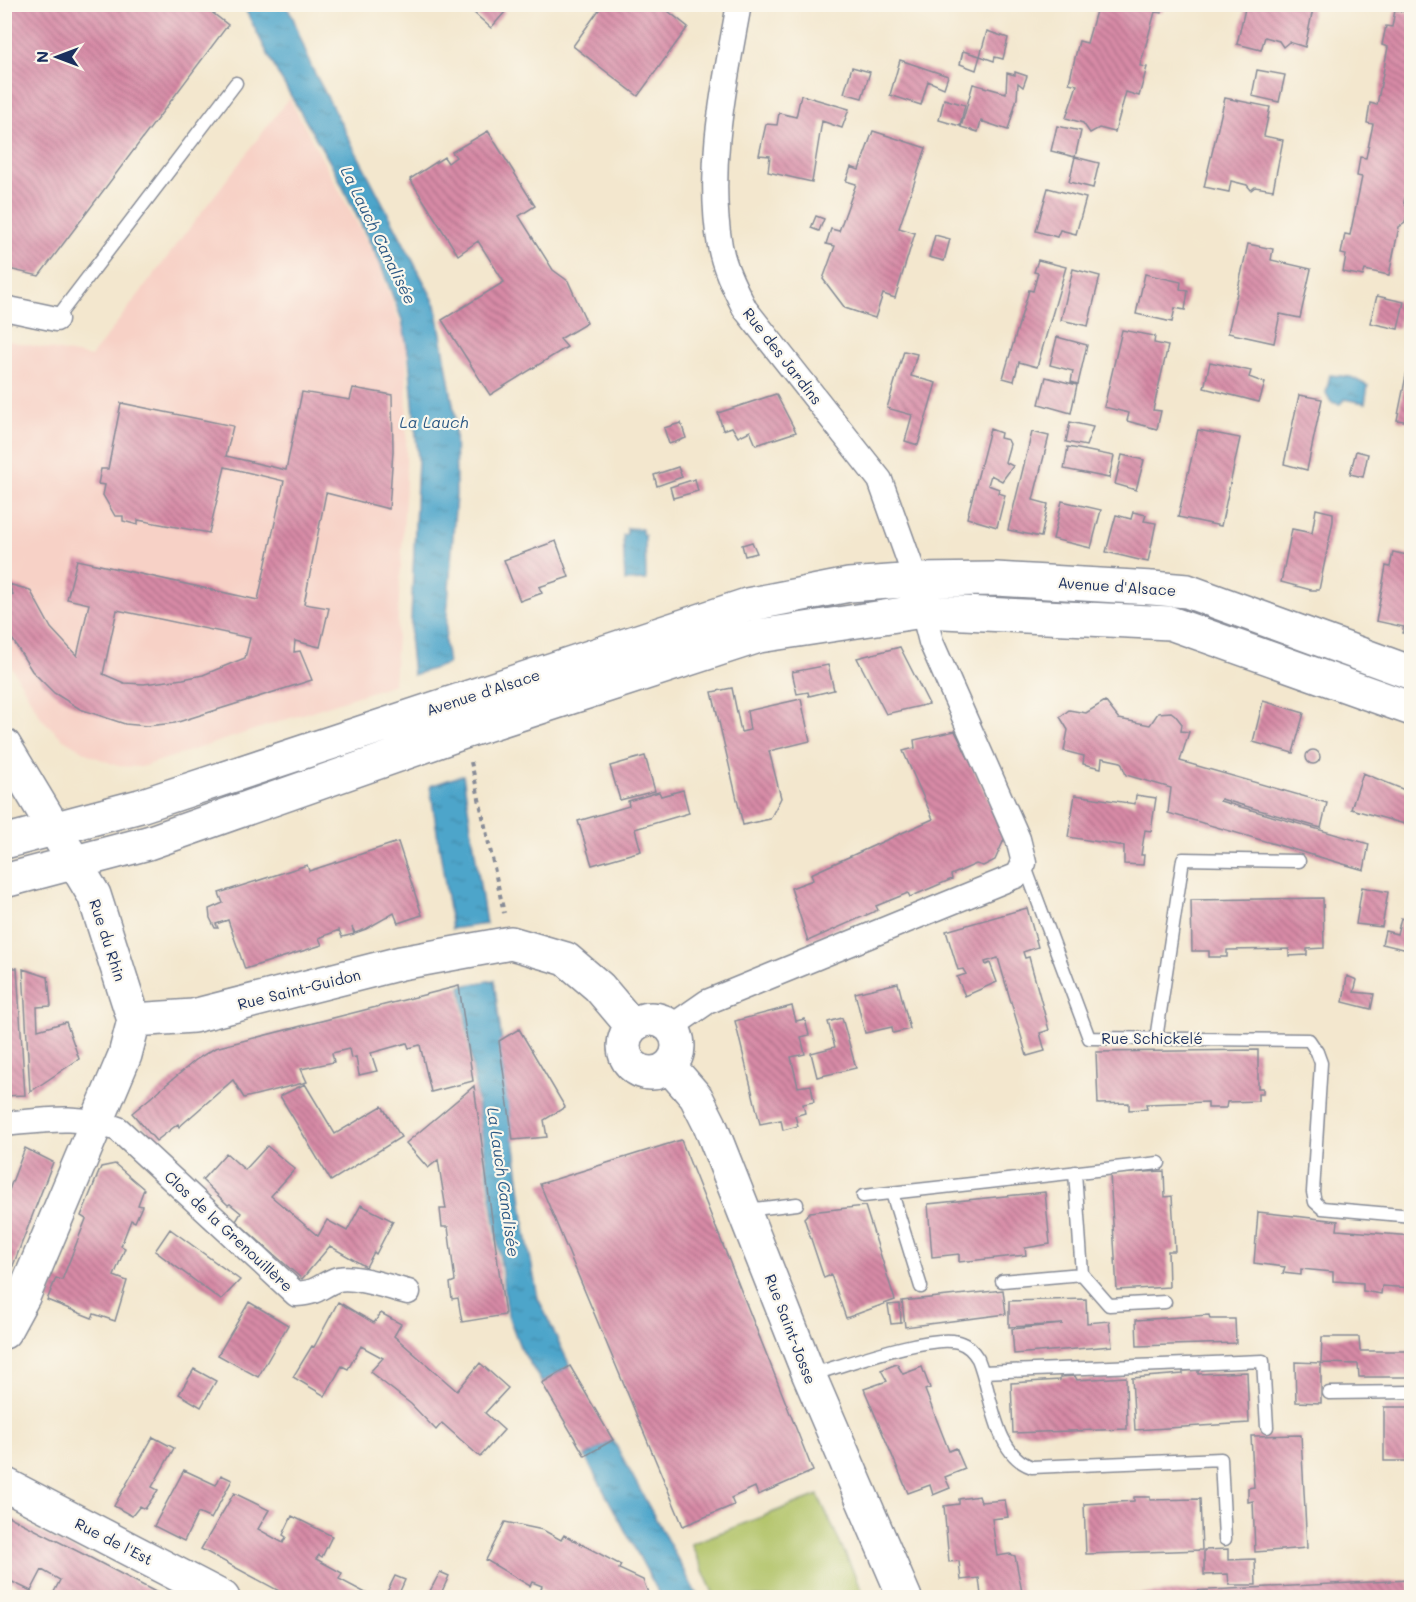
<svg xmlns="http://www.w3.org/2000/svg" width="1416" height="1602" viewBox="0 0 1416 1602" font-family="Mali,sans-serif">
<defs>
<pattern id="water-ripples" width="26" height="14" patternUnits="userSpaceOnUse" patternTransform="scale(1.5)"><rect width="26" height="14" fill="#4da5ca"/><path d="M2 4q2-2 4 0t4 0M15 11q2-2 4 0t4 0" fill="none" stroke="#3f87a7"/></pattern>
<pattern id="building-back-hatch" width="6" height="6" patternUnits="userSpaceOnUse" patternTransform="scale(1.5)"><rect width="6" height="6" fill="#d78aa6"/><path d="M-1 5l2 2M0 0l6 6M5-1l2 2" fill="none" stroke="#ae718a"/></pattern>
</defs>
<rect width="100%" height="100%" fill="#fbf7ec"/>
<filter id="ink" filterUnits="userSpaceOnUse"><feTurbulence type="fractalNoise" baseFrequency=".0167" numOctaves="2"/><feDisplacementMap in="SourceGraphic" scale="12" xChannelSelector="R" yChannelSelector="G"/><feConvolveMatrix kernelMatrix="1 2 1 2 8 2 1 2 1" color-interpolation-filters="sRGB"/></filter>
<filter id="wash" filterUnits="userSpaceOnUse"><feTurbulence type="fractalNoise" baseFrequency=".008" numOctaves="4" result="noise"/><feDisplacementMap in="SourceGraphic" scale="24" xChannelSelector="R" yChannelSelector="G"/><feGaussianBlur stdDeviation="1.35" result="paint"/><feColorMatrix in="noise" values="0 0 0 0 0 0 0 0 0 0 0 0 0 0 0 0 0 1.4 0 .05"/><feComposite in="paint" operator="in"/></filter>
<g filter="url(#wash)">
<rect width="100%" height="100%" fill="#f3e7ce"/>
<path fill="#f7d1c6" d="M 289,98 L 377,260 L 404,333 L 407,356 L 406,482 L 394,684 L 141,767 L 118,766 L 90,755 L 62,738 L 42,719 L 5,656 L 4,340 L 91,357 Z"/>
<path fill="#b1c367" stroke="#667962" stroke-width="1.5" d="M 818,1495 L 865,1597 L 715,1597 L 691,1544 Z"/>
<path fill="url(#water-ripples)" stroke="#346a94" stroke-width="1.5" d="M 243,5 L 285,5 L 292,15 L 311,66 L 436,305 L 455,416 L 456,495 L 445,643 L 448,664 L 413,675 L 410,644 L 418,459 L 409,357 L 402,320 L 380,263 L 333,167 L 278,74 Z
M 1330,375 L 1351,377 L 1368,386 L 1365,403 L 1345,399 L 1340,404 L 1331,402 L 1326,393 Z
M 627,528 L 642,529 L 642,534 L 645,535 L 646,580 L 625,581 L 623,535 L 627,534 Z
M 463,775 L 486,924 L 452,929 L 430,786 Z
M 494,980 L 526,1235 L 538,1298 L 570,1366 L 542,1383 L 520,1347 L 508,1315 L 461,986 Z
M 613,1440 L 698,1597 L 661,1597 L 585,1456 Z"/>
<g id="blocks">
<path fill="url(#building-back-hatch)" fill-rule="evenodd" d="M 4,4 L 201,4 L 228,25 L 39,276 L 4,268 Z
M 464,4 L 497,4 L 505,12 L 491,28 Z
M 598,4 L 659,4 L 688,27 L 638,96 L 573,46 L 601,7 Z
M 1098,4 L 1164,4 L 1162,13 L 1155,12 L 1140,66 L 1147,67 L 1139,96 L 1126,92 L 1115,132 L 1099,128 L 1090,133 L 1083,123 L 1066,118 L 1077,85 L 1069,83 L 1079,41 L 1087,43 Z
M 1246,4 L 1314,4 L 1305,47 L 1289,42 L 1283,47 L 1279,41 L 1265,37 L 1261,50 L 1237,44 Z
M 1395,10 L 1412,13 L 1412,165 L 1404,203 L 1408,209 L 1405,223 L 1399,227 L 1389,275 L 1365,270 L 1363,276 L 1343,272 L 1346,255 L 1341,254 L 1345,234 L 1350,235 L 1362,177 L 1357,176 L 1360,157 L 1366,158 L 1373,124 L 1367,123 L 1370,103 L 1377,105 L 1388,47 L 1382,45 L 1386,26 L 1392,27 Z
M 987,31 L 1008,38 L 1003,59 L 995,57 L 994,61 L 980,56 L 976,70 L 960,64 L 963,51 L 980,56 Z
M 900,60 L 948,76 L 944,88 L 928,81 L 921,105 L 890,95 Z
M 852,67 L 870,72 L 862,98 L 844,93 Z
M 1257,70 L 1285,75 L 1279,102 L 1252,96 Z
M 1015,72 L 1027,76 L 1023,87 L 1018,83 L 1017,98 L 1008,130 L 981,121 L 978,132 L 961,127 L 973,84 L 1006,93 L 1007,73 L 1015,75 Z
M 801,95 L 849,109 L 842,128 L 822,121 L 812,182 L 768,172 L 770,156 L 759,155 L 766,124 L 777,125 L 779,113 L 796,117 Z
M 1225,98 L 1270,107 L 1264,136 L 1283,140 L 1273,190 L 1255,187 L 1251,190 L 1247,185 L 1231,181 L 1229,192 L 1204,187 Z
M 944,99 L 965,105 L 960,126 L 939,120 Z
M 1057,126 L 1081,131 L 1075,157 L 1051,151 Z
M 488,131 L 535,206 L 519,216 L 553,270 L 568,281 L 587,323 L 560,339 L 567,347 L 490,395 L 442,320 L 504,282 L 478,241 L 458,255 L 410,179 L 444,157 L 448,163 L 456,157 L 452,152 Z
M 873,131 L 926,148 L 899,228 L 915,233 L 895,298 L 883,294 L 875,318 L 845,308 L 823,279 L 835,246 L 826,244 L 831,229 L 839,231 L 856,184 L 846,181 L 851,167 L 859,170 Z
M 1075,157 L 1099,163 L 1093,188 L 1069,182 Z
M 1048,188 L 1086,198 L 1076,234 L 1060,230 L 1057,237 L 1036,231 Z
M 816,216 L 824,219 L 819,231 L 811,228 Z
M 935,235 L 950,239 L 944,261 L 929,257 Z
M 1248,244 L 1273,249 L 1271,260 L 1311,269 L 1300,318 L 1280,314 L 1274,343 L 1228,333 Z
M 1038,260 L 1066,267 L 1037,367 L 1019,362 L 1014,381 L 1003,378 L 1029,290 L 1033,291 L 1038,273 L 1034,272 Z
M 1073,269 L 1100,276 L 1088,326 L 1061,320 Z
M 1145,274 L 1181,282 L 1180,289 L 1188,291 L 1185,310 L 1175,308 L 1172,322 L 1136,314 Z
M 1377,296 L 1404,302 L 1398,329 L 1370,323 Z
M 1122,330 L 1155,336 L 1154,343 L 1168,346 L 1153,410 L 1161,411 L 1157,429 L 1127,421 L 1129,413 L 1104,407 Z
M 1057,337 L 1087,345 L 1078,384 L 1071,382 L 1073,371 L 1050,365 Z
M 904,351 L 917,354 L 911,376 L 936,383 L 918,445 L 905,441 L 912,415 L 887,408 Z
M 1410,356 L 1412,356 L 1412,422 L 1397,420 Z
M 1210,362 L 1251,371 L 1249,377 L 1265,383 L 1259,402 L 1204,388 Z
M 1046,377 L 1077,385 L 1071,413 L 1039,404 Z
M 353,388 L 392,395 L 393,451 L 389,509 L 326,493 L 304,604 L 329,608 L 320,647 L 295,641 L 294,652 L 300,651 L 312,680 L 175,723 L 147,726 L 125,724 L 80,709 L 54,693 L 32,671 L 4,626 L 4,590 L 8,596 L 13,594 L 8,584 L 30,590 L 51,628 L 77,656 L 89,604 L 67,599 L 77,560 L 258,600 L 284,481 L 225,467 L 209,533 L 138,520 L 138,525 L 123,521 L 123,516 L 115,516 L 103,495 L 105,485 L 98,484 L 101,469 L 108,469 L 121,403 L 233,426 L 226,456 L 286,470 L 302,392 L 350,400 ZM 117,610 L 250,638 L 245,658 L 203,675 L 183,679 L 144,684 L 124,683 L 103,674 Z
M 776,394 L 796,432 L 756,445 L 750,431 L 738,437 L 732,427 L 723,430 L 718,413 Z
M 1299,395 L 1322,399 L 1307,470 L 1284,464 Z
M 1070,422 L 1093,427 L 1086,446 L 1066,442 Z
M 681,423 L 686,438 L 669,444 L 664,428 Z
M 990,429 L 1001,433 L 1000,438 L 1008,440 L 1010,444 L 1005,462 L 1013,466 L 1002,481 L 991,475 L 988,485 L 999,489 L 998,493 L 1005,495 L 997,527 L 967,518 Z
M 1198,430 L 1240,438 L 1221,526 L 1178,517 Z
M 1032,432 L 1049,436 L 1033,500 L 1048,504 L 1041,537 L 1008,530 Z
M 1068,447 L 1114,456 L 1109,478 L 1064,469 Z
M 1356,451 L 1368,454 L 1363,477 L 1350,474 Z
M 1122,455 L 1144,460 L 1136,490 L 1115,484 Z
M 678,467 L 682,477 L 657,486 L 654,475 Z
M 695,479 L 698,491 L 673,498 L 670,487 Z
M 1062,501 L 1101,510 L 1091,548 L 1053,539 Z
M 1316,509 L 1333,513 L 1333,521 L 1319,590 L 1311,590 L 1281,582 L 1292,529 L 1312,533 Z
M 1133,512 L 1146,515 L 1144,521 L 1156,523 L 1148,562 L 1106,552 L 1116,515 L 1131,519 Z
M 556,541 L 569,577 L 539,587 L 542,593 L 520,601 L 504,560 Z
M 752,542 L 757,553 L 745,556 L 742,545 Z
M 1393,552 L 1412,556 L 1412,635 L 1402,633 L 1404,627 L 1376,621 L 1386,566 L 1390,567 Z
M 900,647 L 929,704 L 886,714 L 857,658 Z
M 828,665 L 834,690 L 809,696 L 808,692 L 797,694 L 792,672 Z
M 732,688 L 741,732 L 750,730 L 747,711 L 801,699 L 810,741 L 769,751 L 781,798 L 770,819 L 743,825 L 712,692 Z
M 1105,701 L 1119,719 L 1150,725 L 1158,713 L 1171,712 L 1175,715 L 1182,724 L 1181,731 L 1189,732 L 1180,761 L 1327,803 L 1321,828 L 1221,799 L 1220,801 L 1369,844 L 1364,870 L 1168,813 L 1171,788 L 1126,775 L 1121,762 L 1102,758 L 1101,768 L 1083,764 L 1084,756 L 1064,751 L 1068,730 L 1060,717 L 1069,710 L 1086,713 Z
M 1263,701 L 1304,713 L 1293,753 L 1253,742 Z
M 955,731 L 1006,835 L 995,860 L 983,866 L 976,864 L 951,875 L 952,879 L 910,897 L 908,893 L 876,906 L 878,910 L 808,941 L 791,888 L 813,880 L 811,874 L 933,819 L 903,751 L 915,748 L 914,740 Z
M1306 757a7 7 0 1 1 14 0a7 7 0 1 1-14 0Z
M 645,756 L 655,791 L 620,800 L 610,766 Z
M 1363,773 L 1412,793 L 1412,826 L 1351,809 Z
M 683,790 L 689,813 L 635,829 L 641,851 L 592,865 L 578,821 L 629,806 L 628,801 L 659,792 L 661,796 Z
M 1075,795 L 1135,804 L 1136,795 L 1156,798 L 1151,831 L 1145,830 L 1141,855 L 1144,855 L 1143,865 L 1124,864 L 1124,846 L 1068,837 Z
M 398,842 L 422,915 L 398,923 L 394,913 L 366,929 L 355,933 L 352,927 L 354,934 L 342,937 L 339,930 L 319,938 L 322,945 L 245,969 L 228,920 L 216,924 L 218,928 L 215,928 L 210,918 L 209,909 L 223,903 L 219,893 L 307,865 L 309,871 Z
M 1362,887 L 1388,892 L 1382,927 L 1356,924 Z
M 1323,898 L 1324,948 L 1307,949 L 1307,955 L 1289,956 L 1289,949 L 1227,950 L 1227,957 L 1209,957 L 1209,951 L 1192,951 L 1191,900 Z
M 1027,908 L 1038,947 L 1023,952 L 1025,958 L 1029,957 L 1049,1030 L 1040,1033 L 1045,1051 L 1027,1056 L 998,958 L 985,962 L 986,965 L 990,963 L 997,982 L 965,996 L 957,977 L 966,974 L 963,969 L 958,970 L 946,931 Z
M 1401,918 L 1412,921 L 1412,951 L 1382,944 L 1385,931 L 1397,934 Z
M 4,968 L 17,968 L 25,1095 L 4,1096 Z
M 23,969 L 48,977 L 51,1006 L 37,1007 L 38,1030 L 66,1022 L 79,1059 L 30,1092 Z
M 1347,976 L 1357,980 L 1354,992 L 1374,994 L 1371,1009 L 1343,1002 Z
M 898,983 L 910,1029 L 893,1033 L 892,1027 L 865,1033 L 855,993 Z
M 459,986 L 473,1081 L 431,1092 L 420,1045 L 409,1048 L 407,1043 L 371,1053 L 377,1071 L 359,1075 L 356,1057 L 351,1058 L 349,1049 L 332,1053 L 334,1062 L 301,1069 L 307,1082 L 244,1098 L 233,1080 L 179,1127 L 178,1124 L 156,1141 L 132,1113 L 197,1059 L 215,1048 Z
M 792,1006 L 796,1021 L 805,1019 L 809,1035 L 801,1037 L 805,1054 L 791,1057 L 798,1087 L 811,1085 L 814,1102 L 803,1104 L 805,1113 L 795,1116 L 798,1126 L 783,1130 L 781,1120 L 760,1124 L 735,1021 Z
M 842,1018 L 856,1068 L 817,1077 L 811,1053 L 835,1047 L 828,1022 Z
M 519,1029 L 565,1107 L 544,1120 L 547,1137 L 513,1140 L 499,1041 Z
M 1258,1050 L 1258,1088 L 1263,1088 L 1263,1094 L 1258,1094 L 1258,1101 L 1227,1102 L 1226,1108 L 1208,1108 L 1208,1102 L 1146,1104 L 1147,1109 L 1129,1110 L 1129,1103 L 1098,1104 L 1096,1052 Z
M 305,1084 L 335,1134 L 382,1106 L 401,1137 L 331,1181 L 280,1096 Z
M 474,1086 L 505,1315 L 462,1322 L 458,1298 L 452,1299 L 450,1283 L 455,1281 L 448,1227 L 442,1227 L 440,1209 L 446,1209 L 438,1160 L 428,1168 L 406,1143 Z
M 681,1140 L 813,1471 L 758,1495 L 755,1487 L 731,1498 L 734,1505 L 683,1526 L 540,1184 Z
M 267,1146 L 295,1169 L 271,1196 L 318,1236 L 327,1220 L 347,1231 L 361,1205 L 393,1221 L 376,1254 L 374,1252 L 366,1267 L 330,1246 L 302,1279 L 236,1221 L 241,1213 L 230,1204 L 228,1205 L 202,1180 L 226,1153 L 245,1170 Z
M 25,1148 L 53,1162 L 4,1289 L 4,1194 L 7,1195 Z
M 115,1164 L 144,1189 L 138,1205 L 142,1206 L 135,1222 L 131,1220 L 121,1246 L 125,1248 L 114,1276 L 127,1281 L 115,1321 L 94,1314 L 92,1318 L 47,1300 L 56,1278 L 62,1280 L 86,1219 L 81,1216 L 101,1167 Z
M 1164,1171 L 1165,1197 L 1172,1196 L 1175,1251 L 1168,1251 L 1169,1287 L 1117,1290 L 1110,1174 Z
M 1045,1192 L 1050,1244 L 1025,1248 L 1026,1255 L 959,1262 L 959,1254 L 932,1257 L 928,1204 Z
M 865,1206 L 895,1300 L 846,1318 L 831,1275 L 824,1278 L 804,1218 L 810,1212 Z
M 1258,1212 L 1338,1221 L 1337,1230 L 1412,1236 L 1412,1288 L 1382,1286 L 1381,1294 L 1363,1291 L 1363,1283 L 1333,1281 L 1333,1272 L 1301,1269 L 1301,1275 L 1283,1273 L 1285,1267 L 1254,1263 Z
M 170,1229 L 240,1280 L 221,1300 L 155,1251 Z
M 1003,1290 L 1006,1314 L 905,1327 L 902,1301 Z
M 1086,1299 L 1087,1323 L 1109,1321 L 1112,1346 L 1014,1354 L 1012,1329 L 1063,1324 L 1009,1327 L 1009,1301 Z
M 249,1302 L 288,1325 L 258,1377 L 218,1355 Z
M 338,1302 L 374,1323 L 381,1313 L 401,1324 L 394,1336 L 457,1391 L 480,1363 L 508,1388 L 485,1413 L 504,1430 L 480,1457 L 442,1423 L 436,1430 L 411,1404 L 370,1372 L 383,1358 L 361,1346 L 348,1369 L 342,1366 L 325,1396 L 293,1377 L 312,1346 L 314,1347 Z
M 900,1304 L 901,1323 L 891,1324 L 888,1305 Z
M 1209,1315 L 1210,1319 L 1235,1319 L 1236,1343 L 1137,1346 L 1136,1320 Z
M 1322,1337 L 1359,1337 L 1360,1351 L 1412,1351 L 1412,1377 L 1359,1377 L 1358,1364 L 1321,1363 L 1321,1403 L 1296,1402 L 1295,1362 L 1321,1363 Z
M 897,1364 L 903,1374 L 922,1367 L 930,1388 L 925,1390 L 949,1451 L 956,1448 L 965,1469 L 945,1477 L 950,1488 L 933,1495 L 930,1485 L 908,1493 L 864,1389 L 887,1381 L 881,1370 Z
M 570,1366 L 613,1440 L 585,1456 L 542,1383 Z
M 194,1369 L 216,1381 L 201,1407 L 179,1394 Z
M 1198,1370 L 1198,1374 L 1247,1372 L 1249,1423 L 1135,1430 L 1132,1378 L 1183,1374 L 1183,1371 Z
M 1075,1376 L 1077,1380 L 1126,1377 L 1127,1429 L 1013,1433 L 1011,1383 L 1060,1380 L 1060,1377 Z
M 1384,1407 L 1412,1407 L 1412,1461 L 1384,1461 Z
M 1301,1435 L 1307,1548 L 1255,1552 L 1253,1501 L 1248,1502 L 1248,1488 L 1254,1487 L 1251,1436 Z
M 153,1437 L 174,1448 L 152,1487 L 158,1490 L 145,1509 L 140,1506 L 132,1516 L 114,1506 Z
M 184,1470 L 216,1485 L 221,1475 L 232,1480 L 211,1519 L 198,1513 L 184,1541 L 154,1526 Z
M 234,1493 L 269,1510 L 258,1529 L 283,1543 L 286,1537 L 283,1535 L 292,1516 L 332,1536 L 322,1557 L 319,1555 L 316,1559 L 342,1573 L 339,1579 L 375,1598 L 292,1598 L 201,1549 Z
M 979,1496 L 981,1502 L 1005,1500 L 1008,1517 L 992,1519 L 997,1556 L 1010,1554 L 1015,1556 L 1022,1592 L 981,1595 L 979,1578 L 961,1580 L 959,1561 L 949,1562 L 944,1506 L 959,1504 L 959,1499 Z
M 1134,1497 L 1150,1497 L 1150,1500 L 1200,1499 L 1202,1550 L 1086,1554 L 1084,1504 L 1134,1501 Z
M 4,1514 L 89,1557 L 167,1598 L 80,1598 L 71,1592 L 68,1598 L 51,1598 L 60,1580 L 42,1570 L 31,1591 L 4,1578 Z
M 505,1522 L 543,1530 L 561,1540 L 564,1535 L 621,1565 L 619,1569 L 643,1580 L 650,1598 L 556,1598 L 541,1589 L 542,1586 L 532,1582 L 530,1586 L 486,1560 Z
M 1228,1549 L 1228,1560 L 1255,1559 L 1256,1585 L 1229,1585 L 1228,1574 L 1204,1575 L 1204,1550 Z
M 440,1572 L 449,1576 L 439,1598 L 434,1598 L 428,1595 Z
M 395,1576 L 405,1580 L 397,1598 L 384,1598 Z
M 1410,1580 L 1410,1598 L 1113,1598 L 1113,1595 Z"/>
</g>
</g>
<g filter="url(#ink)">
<use href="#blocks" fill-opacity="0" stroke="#878b96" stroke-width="1.5"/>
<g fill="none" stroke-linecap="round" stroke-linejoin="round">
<defs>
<path id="lane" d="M 56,319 L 236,83
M 1024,864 L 1089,1038 L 1309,1040 L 1317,1052 L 1321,1063 L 1313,1192 L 1315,1202 L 1322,1208 L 1412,1216
M 1156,1039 L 1183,859 L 1299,861
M 1075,1172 L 1082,1274 L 1109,1305 L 1165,1302
M 892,1193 L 921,1287
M 863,1196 L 1159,1163
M 746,1210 L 797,1204
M 1002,1281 L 1082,1274
M 983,1372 L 1263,1361 L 1267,1427
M 810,1375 C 842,1366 928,1334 958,1342 C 968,1345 973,1351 978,1359 C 992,1393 994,1455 1032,1467 L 1221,1459 L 1225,1539
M 1329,1393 L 1412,1392"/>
<path id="street" d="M 739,4 C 725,83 706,166 720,246 C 724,268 735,289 745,309 L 880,480 L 916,580
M 4,308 L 56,319
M 671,1027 L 707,1002 L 1018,875 L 1024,863 L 1018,839 L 931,642 L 923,611
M 4,1124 C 47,1120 77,1114 118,1129 L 296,1294 C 320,1292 316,1288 335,1280 C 352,1273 390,1288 408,1292"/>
<path id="secondary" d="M 4,745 L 94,895 L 134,1020
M 4,842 L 140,806 L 747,605 L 849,585 L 916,580 L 996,579 L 1152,588 L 1187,591 L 1412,673
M 4,881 L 148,843 L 464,732 L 759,636 L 923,611 L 1170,623 L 1412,709
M624 1046a27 27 0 1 1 54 0a27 27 0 1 1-54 0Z
M 134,1020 L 193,1016 L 401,963 L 511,943 L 566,959 L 599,987 L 632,1026
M 669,1066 L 696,1097 L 710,1125 L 809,1375 L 905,1598
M 4,1332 L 23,1297 L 125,1055 L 134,1020
M 4,1484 L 223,1598"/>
</defs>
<use href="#lane" stroke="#878b96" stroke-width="15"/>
<use href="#street" stroke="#878b96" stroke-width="27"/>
<use href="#secondary" stroke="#878b96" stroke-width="36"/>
<path stroke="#878b96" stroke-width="4" stroke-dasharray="4.5 4.5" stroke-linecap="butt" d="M 471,762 L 504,913"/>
<use href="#lane" stroke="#fff" stroke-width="12"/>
<use href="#street" stroke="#fff" stroke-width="24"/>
<use href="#secondary" stroke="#fff" stroke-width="33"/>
</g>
</g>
<g text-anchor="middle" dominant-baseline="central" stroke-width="4.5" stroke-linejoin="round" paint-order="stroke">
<g font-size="15" fill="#1b2f5e" stroke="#fbf7ec">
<text transform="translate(783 356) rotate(52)">Rue des Jardins</text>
<text transform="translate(1117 586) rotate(4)">Avenue d'Alsace</text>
<text transform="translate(483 692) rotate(-18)">Avenue d'Alsace</text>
<text transform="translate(108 940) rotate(72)">Rue du Rhin</text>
<text transform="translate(299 989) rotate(-14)">Rue Saint-Guidon</text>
<text x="1152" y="1038">Rue Schickelé</text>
<text transform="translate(229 1231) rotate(43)">Clos de la Grenouillère</text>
<text transform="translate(791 1329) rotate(69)">Rue Saint-Josse</text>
<text transform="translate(114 1541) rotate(27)">Rue de l'Est</text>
</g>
<g font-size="16" font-style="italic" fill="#2c5884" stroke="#fbf7ec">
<text transform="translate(379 235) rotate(64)">La Lauch Canalisée</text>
<text x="434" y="421">La Lauch</text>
<text transform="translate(504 1182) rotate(82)">La Lauch Canalisée</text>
</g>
</g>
<rect width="1416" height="1602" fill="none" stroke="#fbf7ec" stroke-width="24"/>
<g transform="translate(57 57) rotate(270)" stroke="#fbf7ec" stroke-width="4.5" paint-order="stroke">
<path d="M0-4.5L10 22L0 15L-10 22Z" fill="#1b2f5e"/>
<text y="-9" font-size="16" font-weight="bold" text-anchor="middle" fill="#1b2f5e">N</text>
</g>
</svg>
